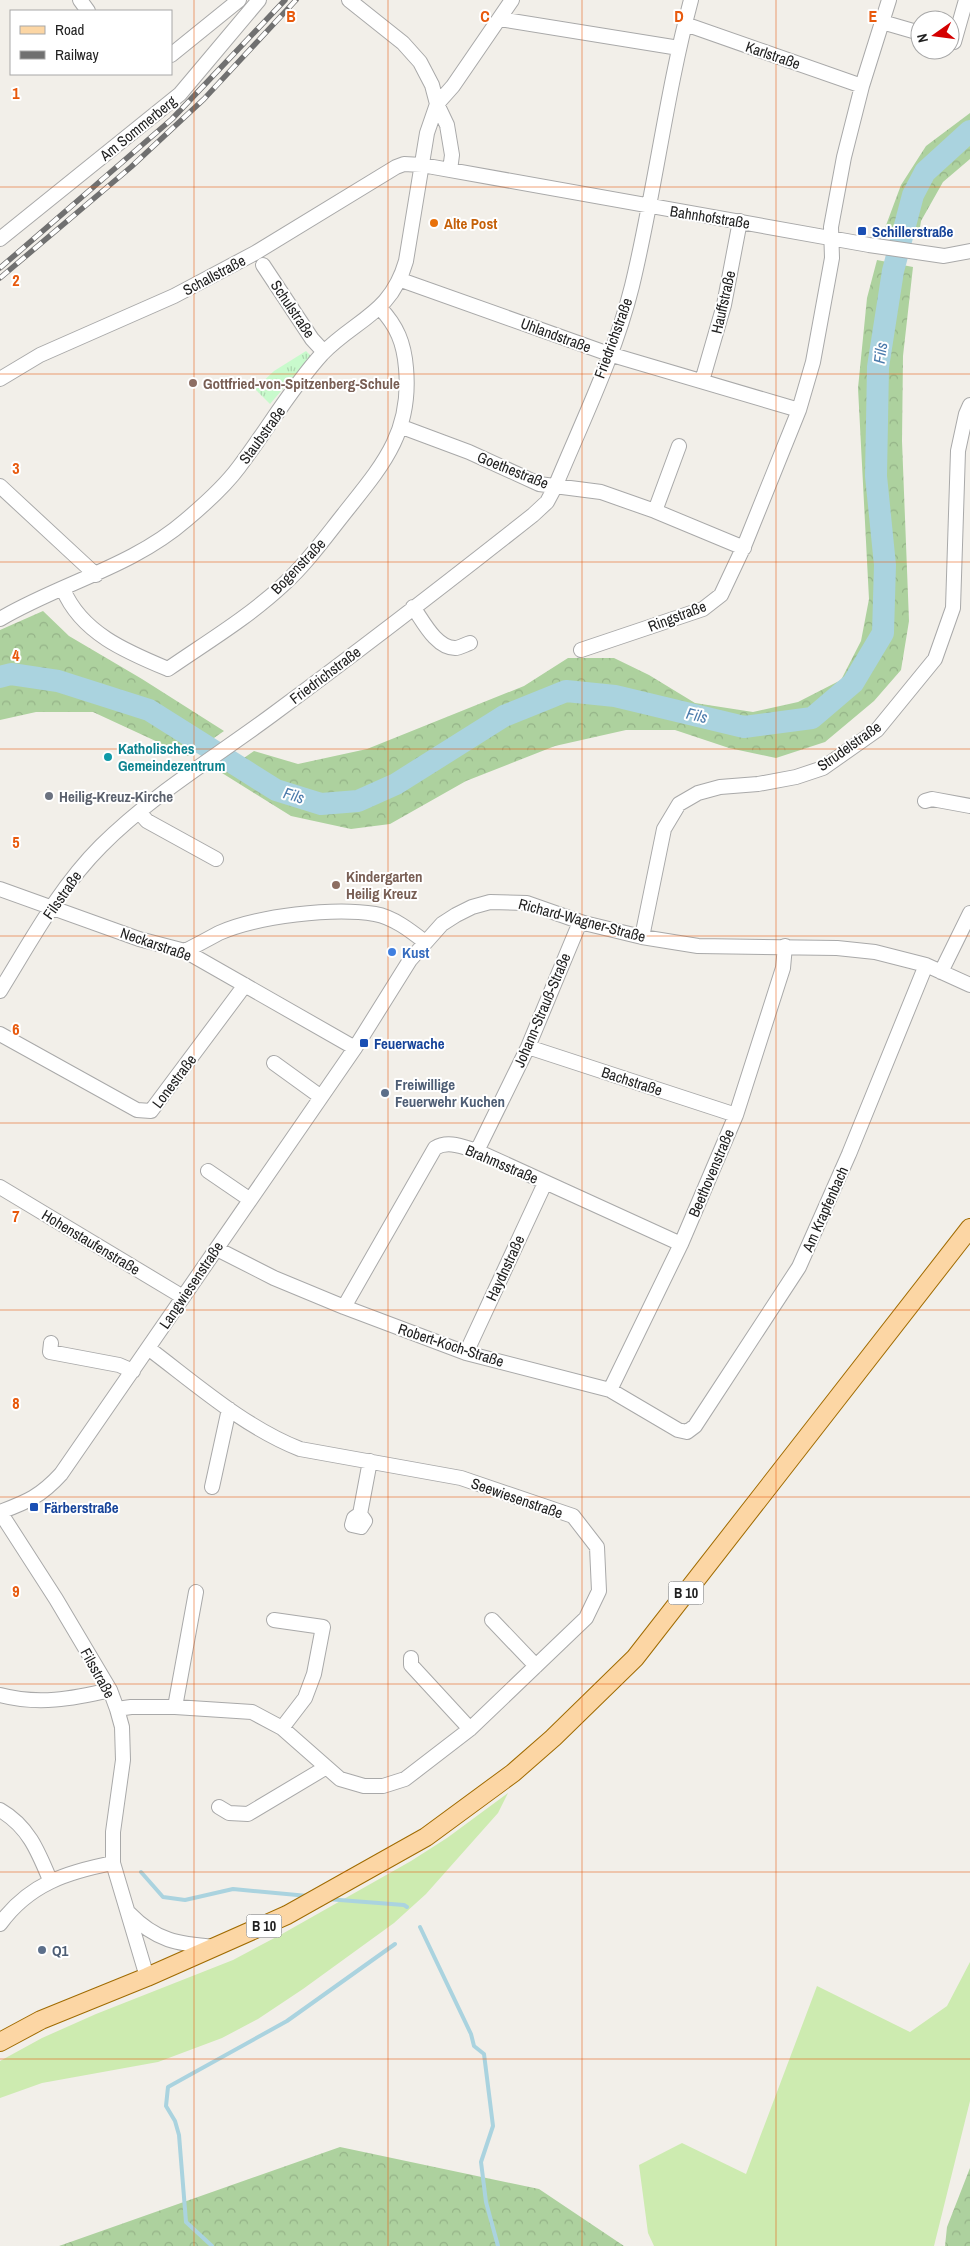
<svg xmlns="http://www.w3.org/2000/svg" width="970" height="2246" viewBox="0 0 970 2246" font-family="'Archivo Narrow',sans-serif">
<defs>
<pattern id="forest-crowns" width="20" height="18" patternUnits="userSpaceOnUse" patternTransform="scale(1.25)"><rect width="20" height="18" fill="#add19e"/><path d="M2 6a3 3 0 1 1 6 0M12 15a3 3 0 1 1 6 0" fill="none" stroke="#95b388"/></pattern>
<pattern id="park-tufts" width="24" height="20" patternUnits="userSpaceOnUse" patternTransform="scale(1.25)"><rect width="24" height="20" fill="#c8facc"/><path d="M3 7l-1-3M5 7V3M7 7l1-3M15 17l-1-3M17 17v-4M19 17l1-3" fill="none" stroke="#acd6af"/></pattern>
</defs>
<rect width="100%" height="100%" fill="#f2efe9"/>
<path fill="#cdebb0" d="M 508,1793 L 498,1813 L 426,1894 L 394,1923 L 303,1989 L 258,2019 L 222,2038 L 158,2062 L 42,2083 L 0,2098 L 0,2061 L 42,2038 L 96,2014 L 233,1960 L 282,1934 L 411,1861 L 447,1838 Z
M 970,1962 L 970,2101 L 934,2246 L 654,2246 L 648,2233 L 639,2165 L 682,2143 L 746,2174 L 817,1986 L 910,2032 L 947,2006 Z"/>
<path fill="url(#forest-crowns)" d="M 970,113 L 970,159 L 943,182 L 921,221 L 919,234 L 885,228 L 901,185 L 926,146 Z
M 877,260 L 913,267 L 903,356 L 902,441 L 909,621 L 901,670 L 874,701 L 825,742 L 776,758 L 729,748 L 675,730 L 626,730 L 555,746 L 466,781 L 390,824 L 351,829 L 291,816 L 222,773 L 254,751 L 298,764 L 367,749 L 524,686 L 568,658 L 614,658 L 649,675 L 695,703 L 753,712 L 798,702 L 841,680 L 861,641 L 869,599 L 858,388 L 867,298 Z
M 43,611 L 69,636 L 142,679 L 224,731 L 188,756 L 93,712 L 36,712 L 0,720 L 0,630 Z
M 340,2147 L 539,2189 L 624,2246 L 59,2246 Z
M 970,2168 L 970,2246 L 945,2246 L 947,2227 Z"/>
<path fill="url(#park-tufts)" d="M 306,351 L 311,356 L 270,404 L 255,389 L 274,371 Z"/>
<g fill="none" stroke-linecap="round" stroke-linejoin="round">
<path stroke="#aad3df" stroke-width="4" d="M 141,1872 L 163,1897 L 185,1900 L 233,1889 L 308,1896
M 327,1899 L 404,1905 L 407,1907
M 420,1927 L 471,2034 L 474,2046 L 484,2054 L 493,2126 L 481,2162 L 486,2202 L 498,2246
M 212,2246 L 186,2222 L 179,2135 L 175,2121 L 166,2106 L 168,2087 L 287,2021 L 395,1944"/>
<path stroke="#aad3df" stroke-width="22" d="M 0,677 L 11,674 L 58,681 L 149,710 L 276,790 L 321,804 L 358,801 L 396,784 L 504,716 L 566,691 L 615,696 L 744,727 L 812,718 L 853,683 L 883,633 L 885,565 L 876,476 L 878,367 L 893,271 L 913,195 L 925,172 L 970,131"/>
<defs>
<path id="minor" d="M 80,0 L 88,11
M 349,0 L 403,43 L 420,62 L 432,85 L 437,104 L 447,125 L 452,155 L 450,170
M 500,19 L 679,48
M 882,22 L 920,33
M 685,24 L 862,86
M 950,41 L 954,42 L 966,0
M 171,55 L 239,0
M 0,239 L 180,94 L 259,0
M 263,265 L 312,339 L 324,352
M 401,280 L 609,354 L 799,410
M 0,379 L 40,355 L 174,296 L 255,253 L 396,167 L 404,164 L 422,165 L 869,245 L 944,256 L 970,251
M 702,381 L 724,305 L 740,221
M 402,427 L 469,452 L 539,484 L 601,492 L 655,511 L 744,548
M 0,486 L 96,575
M 655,511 L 679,446
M 63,589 C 81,633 127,652 168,669 C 207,642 249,617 284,584 C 306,564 324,539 343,515 C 381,467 412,434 406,368 C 404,343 397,326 380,308
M 413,607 C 423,621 436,648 455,648 C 460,648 466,644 470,643
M 0,619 C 61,583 132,567 186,520 C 205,504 225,486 239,467 C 267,430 291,388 322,354 C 356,319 391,314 406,261 L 427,133 L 437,104 L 453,86 L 512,0
M 581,650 L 703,609 L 721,595 L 745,544 L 799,410 L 813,362 L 832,258 L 831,227 L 844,157 L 862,86 L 889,0
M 925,801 L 932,799 L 970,806
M 139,812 L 147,821 L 216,859
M 0,889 L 139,939 L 185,951 L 355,1048
M 642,937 L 664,829 L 679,804 L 698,793 L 720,787 L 758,784 L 796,777 L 823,768 L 877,730 L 935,659 L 953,608 L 958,451 L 966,414 L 970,405
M 185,951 C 197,945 208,939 219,933 C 258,916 333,907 375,914 C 393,917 411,931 425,942
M 941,972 L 970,913
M 0,991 C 31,941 59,888 101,846 C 152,795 214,758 272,715 C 360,650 447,583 533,515 L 547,502 L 555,487 C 582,422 615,355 632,286 C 655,191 666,94 691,0
M 0,1034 L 137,1110 L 151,1111 L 245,985
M 528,1047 L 736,1115
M 274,1063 L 321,1097
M 477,1151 L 528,1047 L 580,922
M 208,1171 L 249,1199
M 0,1187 L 183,1297
M 217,1249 L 274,1278 L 344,1307 L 466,1353 L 610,1390 L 678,1430 L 687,1432 L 695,1426 L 799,1267 L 849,1154 L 926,965
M 344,1307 L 435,1148 C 448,1140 463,1147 477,1151 L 681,1244
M 51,1343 L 50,1352 L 119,1365 L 133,1371
M 466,1353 L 545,1183
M 610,1390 L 681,1244 L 736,1115 L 783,968 L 785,946
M 212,1487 L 229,1409
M 0,1512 C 27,1502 41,1496 61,1474 L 355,1048 L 410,960 L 442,924 L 456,915 L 472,907 L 490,902 L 527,903 L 584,923 L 642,937 L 698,946 L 837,948 L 875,952 L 926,965 L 970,985
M 0,1512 L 56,1599 L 110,1690 L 117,1709 L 122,1727 L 123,1760 L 113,1832 L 113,1863 L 147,1977
M 360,1514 L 365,1521 L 361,1527 L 352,1525 L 354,1518 L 360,1514 L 370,1461
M 274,1620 L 323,1627 L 314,1674 L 305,1698 L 282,1728
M 492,1620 L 536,1666
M 411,1658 L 411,1665 L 470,1729
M 0,1695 C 38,1705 72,1699 110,1690
M 175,1707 L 196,1592
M 117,1709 L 131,1707 L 175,1707 L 252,1712 L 282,1728 L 340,1779 L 364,1786 L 383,1786 L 405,1779 L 470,1729 L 586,1618 L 599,1591 L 597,1547 L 573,1516 L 461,1478 L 300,1449 C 244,1427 196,1384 148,1348
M 219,1807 L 229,1813 L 248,1814 L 325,1768
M 0,1810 C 28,1826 38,1851 50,1880
M 129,1913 C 156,1941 178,1944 215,1947
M 0,1924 C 29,1884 67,1872 113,1863"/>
<path id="major" d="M 0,2042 L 41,2020 L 147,1977 L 287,1915 L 426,1837 L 513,1773 L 553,1738 L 635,1658 L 970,1228"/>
</defs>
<use href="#minor" stroke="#a9a9a9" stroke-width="16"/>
<use href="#major" stroke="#a06b00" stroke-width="20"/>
<use href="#minor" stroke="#fff" stroke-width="14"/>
<use href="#major" stroke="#fcd6a4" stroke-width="18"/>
<defs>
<path id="rail" d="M 0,268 L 172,119 L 285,0
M 0,278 L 131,167 L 204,99 L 296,0"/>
</defs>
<use href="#rail" stroke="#707070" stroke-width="5.5"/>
<use href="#rail" stroke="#fff" stroke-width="4" stroke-dasharray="11" stroke-linecap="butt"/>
</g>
<path fill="none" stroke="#e8590c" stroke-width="1" stroke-opacity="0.55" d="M 194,0 L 194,2246M 388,0 L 388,2246M 582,0 L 582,2246M 776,0 L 776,2246M 0,187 L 970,187M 0,374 L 970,374M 0,562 L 970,562M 0,749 L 970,749M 0,936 L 970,936M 0,1123 L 970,1123M 0,1310 L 970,1310M 0,1497 L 970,1497M 0,1684 L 970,1684M 0,1872 L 970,1872M 0,2059 L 970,2059"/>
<circle fill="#e8710a" stroke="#fff" stroke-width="2" cx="434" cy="223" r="5"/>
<g fill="#1a4fb4" stroke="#fff" stroke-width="2">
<rect x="857" y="226" width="10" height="10" rx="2.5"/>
<rect x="359" y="1038" width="10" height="10" rx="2.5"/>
<rect x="29" y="1502" width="10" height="10" rx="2.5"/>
</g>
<g fill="#8d6e63" stroke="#fff" stroke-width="2">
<circle cx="193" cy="383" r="5"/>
<circle cx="336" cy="885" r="5"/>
</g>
<circle fill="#0f9aa8" stroke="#fff" stroke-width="2" cx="108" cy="757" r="5"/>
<circle fill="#6b7280" stroke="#fff" stroke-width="2" cx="49" cy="796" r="5"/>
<circle fill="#3f7fe0" stroke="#fff" stroke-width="2" cx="392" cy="952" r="5"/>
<g fill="#5c6f8a" stroke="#fff" stroke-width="2">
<circle cx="385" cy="1093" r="5"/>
<circle cx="42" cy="1950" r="5"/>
</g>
<g text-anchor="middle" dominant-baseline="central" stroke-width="4" stroke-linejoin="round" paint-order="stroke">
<g fill="#fff" stroke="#646464" stroke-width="1">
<rect x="668.5" y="1581.5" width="35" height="23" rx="4"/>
<rect x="246.5" y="1914.5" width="35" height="23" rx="4"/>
</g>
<g font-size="14" font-weight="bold" fill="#222">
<text x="686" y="1593">B 10</text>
<text x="264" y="1926">B 10</text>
</g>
<g font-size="15" fill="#222" stroke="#fff">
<text transform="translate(773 55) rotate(19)">Karlstraße</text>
<text transform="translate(138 128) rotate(-39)">Am Sommerberg</text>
<text transform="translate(710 217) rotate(9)">Bahnhofstraße</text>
<text transform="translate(214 275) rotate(-28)">Schallstraße</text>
<text transform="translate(723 302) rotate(-77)">Hauffstraße</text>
<text transform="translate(293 309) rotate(56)">Schulstraße</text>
<text transform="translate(556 335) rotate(20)">Uhlandstraße</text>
<text transform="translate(613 338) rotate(-70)">Friedrichstraße</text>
<text transform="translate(262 435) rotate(-54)">Staubstraße</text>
<text transform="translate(513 470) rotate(22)">Goethestraße</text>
<text transform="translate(298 566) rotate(-46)">Bogenstraße</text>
<text transform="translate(677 616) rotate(-21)">Ringstraße</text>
<text transform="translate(325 675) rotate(-37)">Friedrichstraße</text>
<text transform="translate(849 746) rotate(-35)">Strudelstraße</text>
<text transform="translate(62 895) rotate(-55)">Filsstraße</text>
<text transform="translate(582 920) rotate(15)">Richard-Wagner-Straße</text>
<text transform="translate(156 944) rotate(19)">Neckarstraße</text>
<text transform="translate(542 1010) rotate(-67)">Johann-Strauß-Straße</text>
<text transform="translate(174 1081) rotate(-53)">Lonestraße</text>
<text transform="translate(632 1081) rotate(18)">Bachstraße</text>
<text transform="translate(502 1164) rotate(23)">Brahmsstraße</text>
<text transform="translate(711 1173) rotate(-67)">Beethovenstraße</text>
<text transform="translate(825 1209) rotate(-66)">Am Krapfenbach</text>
<text transform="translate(91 1242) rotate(31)">Hohenstaufenstraße</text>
<text transform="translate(505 1268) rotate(-65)">Haydnstraße</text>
<text transform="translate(191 1285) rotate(-56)">Langwiesenstraße</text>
<text transform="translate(451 1345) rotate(18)">Robert-Koch-Straße</text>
<text transform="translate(517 1498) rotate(19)">Seewiesenstraße</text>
<text transform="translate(98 1673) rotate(61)">Filsstraße</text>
</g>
<g font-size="15" font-weight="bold" fill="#c56008" stroke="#fff" text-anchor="start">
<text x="444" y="223">Alte Post</text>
</g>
<g font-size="15" font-weight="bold" fill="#164399" stroke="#fff" text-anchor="start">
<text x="872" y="231">Schillerstraße</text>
<text x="374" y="1043">Feuerwache</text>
<text x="44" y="1507">Färberstraße</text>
</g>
<g font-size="15" font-weight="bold" fill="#785e54" stroke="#fff" text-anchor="start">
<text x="203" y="383">Gottfried-von-Spitzenberg-Schule</text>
<text x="346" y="876">Kindergarten<tspan x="346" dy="17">Heilig Kreuz</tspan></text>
</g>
<g font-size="15" font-weight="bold" fill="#0d838f" stroke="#fff" text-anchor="start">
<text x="118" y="748">Katholisches<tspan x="118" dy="17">Gemeindezentrum</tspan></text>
</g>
<g font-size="15" font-weight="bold" fill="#5b616d" stroke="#fff" text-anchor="start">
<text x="59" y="796">Heilig-Kreuz-Kirche</text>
</g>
<g font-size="15" font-weight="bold" fill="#366cbe" stroke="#fff" text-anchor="start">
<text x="402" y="952">Kust</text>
</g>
<g font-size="15" font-weight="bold" fill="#4e5e75" stroke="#fff" text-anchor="start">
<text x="395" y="1084">Freiwillige<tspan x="395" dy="17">Feuerwehr Kuchen</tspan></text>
<text x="52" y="1950">Q1</text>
</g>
<g font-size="16" font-style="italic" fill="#4a7aab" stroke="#fff">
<text transform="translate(880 353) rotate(-82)">Fils</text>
<text transform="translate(697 715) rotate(14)">Fils</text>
<text transform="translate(294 795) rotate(17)">Fils</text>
</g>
</g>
<g font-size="16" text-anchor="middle" font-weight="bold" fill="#e8590c" stroke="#fff" stroke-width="4" stroke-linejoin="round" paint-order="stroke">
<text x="291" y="22">B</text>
<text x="485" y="22">C</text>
<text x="679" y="22">D</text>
<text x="873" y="22">E</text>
<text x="16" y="99">1</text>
<text x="16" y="286">2</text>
<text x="16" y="474">3</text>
<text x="16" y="661">4</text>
<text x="16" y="848">5</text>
<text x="16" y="1035">6</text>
<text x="16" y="1222">7</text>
<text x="16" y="1409">8</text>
<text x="16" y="1597">9</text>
</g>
<rect x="10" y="10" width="162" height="65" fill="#ffffff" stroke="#a7a7a7"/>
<rect x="20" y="26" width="25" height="8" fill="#fcd6a4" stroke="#a7a7a7"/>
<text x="55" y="35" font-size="15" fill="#222222">Road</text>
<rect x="20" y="51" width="25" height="8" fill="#707070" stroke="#a7a7a7"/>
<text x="55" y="60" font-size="15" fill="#222222">Railway</text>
<g transform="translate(935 35) rotate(256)"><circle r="24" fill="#ffffff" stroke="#a7a7a7"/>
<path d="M0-4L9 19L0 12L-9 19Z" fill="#d40000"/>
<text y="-8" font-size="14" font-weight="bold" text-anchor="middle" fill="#222222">N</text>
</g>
</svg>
